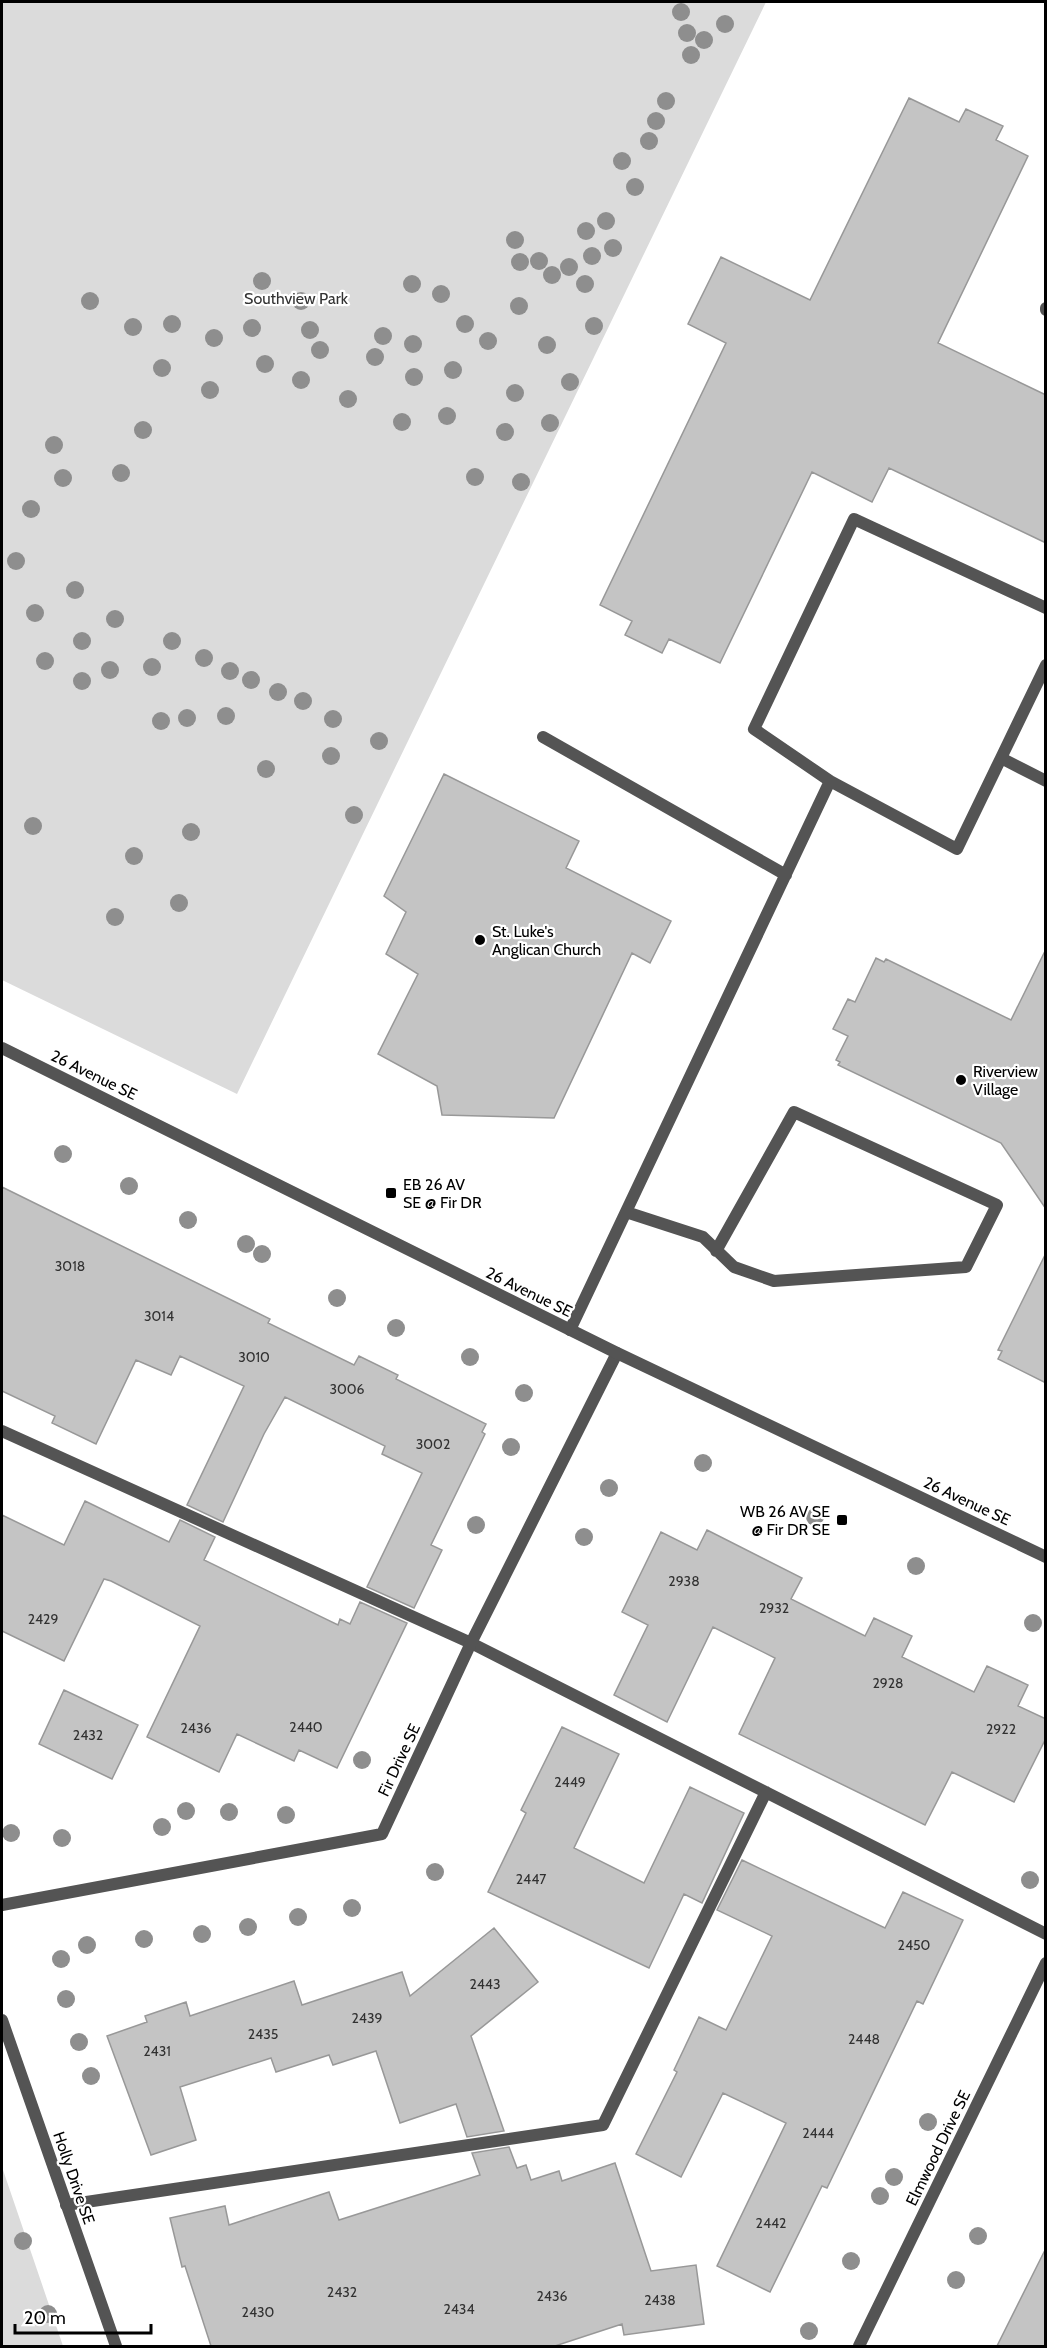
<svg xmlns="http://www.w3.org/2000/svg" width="1047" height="2348" viewBox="0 0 1047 2348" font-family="Cabin,sans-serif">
<rect width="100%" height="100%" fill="#fff"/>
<path fill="#dbdbdb" d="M 2,2 L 766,2 L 237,1094 L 2,980 Z
M 2,2167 L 63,2346 L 2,2346 Z"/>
<path fill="#c4c4c4" stroke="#989898" stroke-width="1.5" d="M 909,98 L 959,122 L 966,109 L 1003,126 L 996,140 L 1028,156 L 938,343 L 1046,395 L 1046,543 L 889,468 L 872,502 L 812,472 L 720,663 L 669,639 L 662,653 L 625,635 L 632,621 L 600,605 L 726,343 L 688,324 L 721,257 L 810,300 Z
M 444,774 L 579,841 L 566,868 L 671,921 L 650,963 L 632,953 L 554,1118 L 442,1115 L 437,1086 L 378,1054 L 418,974 L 386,954 L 406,912 L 384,896 Z
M 1046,949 L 1046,1209 L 1001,1143 L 838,1065 L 840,1062 L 836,1060 L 848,1036 L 833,1029 L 848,999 L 855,1002 L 876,958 L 884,962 L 886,959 L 1011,1020 Z
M 2,1187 L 270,1319 L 268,1323 L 354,1365 L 359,1356 L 398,1375 L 396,1379 L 486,1424 L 482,1432 L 485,1434 L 431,1545 L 442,1550 L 414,1608 L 367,1587 L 422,1473 L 382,1454 L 385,1446 L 285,1397 L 264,1434 L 223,1522 L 187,1505 L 244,1386 L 180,1356 L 171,1375 L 136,1360 L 96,1444 L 52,1423 L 55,1416 L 2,1391 Z
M 1046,1253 L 1046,1383 L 998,1359 L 1002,1351 L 998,1350 Z
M 85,1501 L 169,1542 L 180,1520 L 215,1537 L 204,1560 L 338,1625 L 340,1619 L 350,1624 L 360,1602 L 407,1623 L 337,1768 L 299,1750 L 294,1761 L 237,1734 L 219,1772 L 147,1737 L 200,1626 L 111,1581 L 104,1579 L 64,1661 L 2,1631 L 2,1515 L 64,1545 Z
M 707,1530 L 802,1578 L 791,1599 L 865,1636 L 874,1618 L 912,1636 L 902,1657 L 974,1692 L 987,1666 L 1028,1685 L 1018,1706 L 1046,1719 L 1046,1738 L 1014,1802 L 952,1772 L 925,1825 L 739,1734 L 775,1658 L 713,1627 L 667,1722 L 614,1695 L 648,1625 L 622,1612 L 661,1532 L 697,1550 Z
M 64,1690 L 138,1725 L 112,1779 L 39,1744 Z
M 562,1727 L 619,1754 L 574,1848 L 644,1883 L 690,1787 L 744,1813 L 702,1903 L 684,1894 L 649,1968 L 488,1892 L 526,1813 L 521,1810 Z
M 742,1860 L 885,1928 L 903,1892 L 963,1920 L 923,2004 L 917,2001 L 827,2188 L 822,2186 L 770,2292 L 717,2266 L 786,2123 L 723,2093 L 681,2177 L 636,2154 L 677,2072 L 674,2070 L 699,2017 L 726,2030 L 772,1936 L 717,1910 Z
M 494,1928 L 538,1982 L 471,2036 L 504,2131 L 467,2137 L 456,2104 L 400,2123 L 376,2051 L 333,2065 L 329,2055 L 276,2072 L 271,2058 L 180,2087 L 196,2140 L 151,2155 L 107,2036 L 147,2022 L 145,2016 L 186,2002 L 190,2016 L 294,1981 L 302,2005 L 402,1972 L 410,1996 Z
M 509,2147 L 517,2168 L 526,2165 L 531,2180 L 559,2171 L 562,2181 L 615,2163 L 651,2271 L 696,2265 L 704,2324 L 624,2335 L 622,2324 L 555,2346 L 211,2346 L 185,2266 L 182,2267 L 170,2218 L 225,2206 L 229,2225 L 329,2192 L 339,2220 L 480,2175 L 472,2153 Z
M 1046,2248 L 1046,2346 L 997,2346 Z"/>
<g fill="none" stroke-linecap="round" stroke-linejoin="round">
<path stroke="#545454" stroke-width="12" d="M 1046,308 L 1046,310
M 543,737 L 786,875
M 1001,758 L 1046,665
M 830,781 L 754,729 L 854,519 L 1046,608
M 626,1212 L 703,1237 L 734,1267 L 774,1281 L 966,1267 L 997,1205 L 794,1112 L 716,1251
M 570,1330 L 830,781 L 957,849 L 1001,758 L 1046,781
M 2,1431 L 471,1643 L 1046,1934
M 66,2205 L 603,2125 L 766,1792"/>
<path stroke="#545454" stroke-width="12" d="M 2,1905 L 382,1834 L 471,1643 L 617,1353
M 2,2020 L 116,2346
M 859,2346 L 1046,1963"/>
<path stroke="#545454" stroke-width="12" d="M 2,1048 L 617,1353 L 1046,1557"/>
</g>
<g fill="#8e8e8e">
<circle cx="681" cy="12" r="9"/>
<circle cx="725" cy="24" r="9"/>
<circle cx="687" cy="33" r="9"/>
<circle cx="704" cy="40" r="9"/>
<circle cx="691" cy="55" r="9"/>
<circle cx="666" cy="101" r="9"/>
<circle cx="656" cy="121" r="9"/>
<circle cx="649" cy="141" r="9"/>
<circle cx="622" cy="161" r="9"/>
<circle cx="635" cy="187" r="9"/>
<circle cx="606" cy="221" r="9"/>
<circle cx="586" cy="231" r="9"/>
<circle cx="515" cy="240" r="9"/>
<circle cx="613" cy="248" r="9"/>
<circle cx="592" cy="256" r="9"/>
<circle cx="539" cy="261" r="9"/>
<circle cx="520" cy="262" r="9"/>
<circle cx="569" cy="267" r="9"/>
<circle cx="552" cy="275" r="9"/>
<circle cx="262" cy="281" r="9"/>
<circle cx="412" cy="284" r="9"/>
<circle cx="585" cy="284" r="9"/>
<circle cx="441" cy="294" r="9"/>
<circle cx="90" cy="301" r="9"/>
<circle cx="301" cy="301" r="9"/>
<circle cx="519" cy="306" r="9"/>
<circle cx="172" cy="324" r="9"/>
<circle cx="465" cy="324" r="9"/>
<circle cx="594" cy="326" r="9"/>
<circle cx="133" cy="327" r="9"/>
<circle cx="252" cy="328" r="9"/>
<circle cx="310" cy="330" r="9"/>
<circle cx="383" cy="336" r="9"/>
<circle cx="214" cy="338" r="9"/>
<circle cx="488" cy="341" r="9"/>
<circle cx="413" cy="344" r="9"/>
<circle cx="547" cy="345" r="9"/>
<circle cx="320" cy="350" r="9"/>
<circle cx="375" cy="357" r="9"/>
<circle cx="265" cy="364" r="9"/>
<circle cx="162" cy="368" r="9"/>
<circle cx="453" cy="370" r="9"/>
<circle cx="414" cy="377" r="9"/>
<circle cx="301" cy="380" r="9"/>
<circle cx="570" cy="382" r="9"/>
<circle cx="210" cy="390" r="9"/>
<circle cx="515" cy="393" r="9"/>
<circle cx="348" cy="399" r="9"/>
<circle cx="447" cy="416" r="9"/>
<circle cx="402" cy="422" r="9"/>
<circle cx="550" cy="423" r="9"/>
<circle cx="143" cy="430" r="9"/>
<circle cx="505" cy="432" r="9"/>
<circle cx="54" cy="445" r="9"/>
<circle cx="121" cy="473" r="9"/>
<circle cx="475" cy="477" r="9"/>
<circle cx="63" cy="478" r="9"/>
<circle cx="521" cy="482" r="9"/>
<circle cx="31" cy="509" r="9"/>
<circle cx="16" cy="561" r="9"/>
<circle cx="75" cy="590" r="9"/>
<circle cx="35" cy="613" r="9"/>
<circle cx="115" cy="619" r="9"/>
<circle cx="82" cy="641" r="9"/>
<circle cx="172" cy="641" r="9"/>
<circle cx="204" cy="658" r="9"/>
<circle cx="45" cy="661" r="9"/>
<circle cx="152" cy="667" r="9"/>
<circle cx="110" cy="670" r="9"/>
<circle cx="230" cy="671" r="9"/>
<circle cx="251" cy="680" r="9"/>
<circle cx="82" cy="681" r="9"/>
<circle cx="278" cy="692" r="9"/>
<circle cx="303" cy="701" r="9"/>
<circle cx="226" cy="716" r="9"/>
<circle cx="187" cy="718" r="9"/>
<circle cx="333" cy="719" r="9"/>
<circle cx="161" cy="721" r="9"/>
<circle cx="379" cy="741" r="9"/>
<circle cx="331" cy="756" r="9"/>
<circle cx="266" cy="769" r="9"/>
<circle cx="354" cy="815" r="9"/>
<circle cx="33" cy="826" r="9"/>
<circle cx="191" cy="832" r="9"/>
<circle cx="134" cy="856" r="9"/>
<circle cx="179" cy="903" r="9"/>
<circle cx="115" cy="917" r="9"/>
<circle cx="63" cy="1154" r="9"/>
<circle cx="129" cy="1186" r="9"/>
<circle cx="188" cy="1220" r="9"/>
<circle cx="246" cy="1244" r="9"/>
<circle cx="262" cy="1254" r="9"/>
<circle cx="337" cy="1298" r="9"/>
<circle cx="396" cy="1328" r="9"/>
<circle cx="470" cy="1357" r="9"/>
<circle cx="524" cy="1393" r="9"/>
<circle cx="511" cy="1447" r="9"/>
<circle cx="703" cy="1463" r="9"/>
<circle cx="609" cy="1488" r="9"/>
<circle cx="815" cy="1517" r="9"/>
<circle cx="476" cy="1525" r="9"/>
<circle cx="584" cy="1537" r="9"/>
<circle cx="916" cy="1566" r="9"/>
<circle cx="1033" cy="1623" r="9"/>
<circle cx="362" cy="1760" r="9"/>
<circle cx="186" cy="1811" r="9"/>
<circle cx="229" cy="1812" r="9"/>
<circle cx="286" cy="1815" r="9"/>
<circle cx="162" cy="1827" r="9"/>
<circle cx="11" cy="1833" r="9"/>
<circle cx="62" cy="1838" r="9"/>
<circle cx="435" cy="1872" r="9"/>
<circle cx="1030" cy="1880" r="9"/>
<circle cx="352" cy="1908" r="9"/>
<circle cx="298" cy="1917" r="9"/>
<circle cx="248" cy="1927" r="9"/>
<circle cx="202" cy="1934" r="9"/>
<circle cx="144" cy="1939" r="9"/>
<circle cx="87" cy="1945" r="9"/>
<circle cx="61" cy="1959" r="9"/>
<circle cx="66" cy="1999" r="9"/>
<circle cx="79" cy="2042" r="9"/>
<circle cx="91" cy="2076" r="9"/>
<circle cx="928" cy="2122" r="9"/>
<circle cx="894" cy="2177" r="9"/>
<circle cx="880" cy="2196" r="9"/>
<circle cx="978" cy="2236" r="9"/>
<circle cx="23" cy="2241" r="9"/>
<circle cx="851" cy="2261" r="9"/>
<circle cx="956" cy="2280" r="9"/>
<circle cx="48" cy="2314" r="9"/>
<circle cx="809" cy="2331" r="9"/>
</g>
<g fill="#000" stroke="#fff" stroke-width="2">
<circle cx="480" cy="940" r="6"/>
<circle cx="961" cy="1080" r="6"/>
<rect x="385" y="1187" width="12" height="12" rx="3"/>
<rect x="836" y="1514" width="12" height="12" rx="3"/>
</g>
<g text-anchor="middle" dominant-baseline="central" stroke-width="4.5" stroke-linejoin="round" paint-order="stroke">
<g font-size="14" fill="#313131">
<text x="70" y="1266">3018</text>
<text x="159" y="1316">3014</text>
<text x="254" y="1357">3010</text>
<text x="347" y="1389">3006</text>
<text x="433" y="1444">3002</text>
<text x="684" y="1581">2938</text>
<text x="774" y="1608">2932</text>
<text x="43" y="1619">2429</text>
<text x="888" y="1683">2928</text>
<text x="306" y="1727">2440</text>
<text x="196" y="1728">2436</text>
<text x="1001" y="1729">2922</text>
<text x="88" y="1735">2432</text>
<text x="570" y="1782">2449</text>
<text x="531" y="1879">2447</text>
<text x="914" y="1945">2450</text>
<text x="485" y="1984">2443</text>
<text x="367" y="2018">2439</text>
<text x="263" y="2034">2435</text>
<text x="864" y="2039">2448</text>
<text x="157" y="2051">2431</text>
<text x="818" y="2133">2444</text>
<text x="771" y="2223">2442</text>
<text x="342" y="2292">2432</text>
<text x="552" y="2296">2436</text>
<text x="660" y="2300">2438</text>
<text x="459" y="2309">2434</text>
<text x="258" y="2312">2430</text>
</g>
<g font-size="16" fill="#323232" stroke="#fff">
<text x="296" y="298">Southview Park</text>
</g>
<g font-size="16" fill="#000" stroke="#fff" text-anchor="start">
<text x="492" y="931">St. Luke's<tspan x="492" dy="18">Anglican Church</tspan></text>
<text x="973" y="1071">Riverview<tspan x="973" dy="18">Village</tspan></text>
<text x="403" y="1184">EB 26 AV<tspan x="403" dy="18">SE @ Fir DR</tspan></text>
<text x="830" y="1511" text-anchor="end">WB 26 AV SE<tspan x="830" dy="18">@ Fir DR SE</tspan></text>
</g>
<g font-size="16" fill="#000" stroke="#fff">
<text transform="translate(94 1075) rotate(26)">26 Avenue SE</text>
<text transform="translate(529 1292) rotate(26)">26 Avenue SE</text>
<text transform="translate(967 1501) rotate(25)">26 Avenue SE</text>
<text transform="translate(399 1760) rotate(-65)">Fir Drive SE</text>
<text transform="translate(938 2148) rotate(-64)">Elmwood Drive SE</text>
<text transform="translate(74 2178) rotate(71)">Holly Drive SE</text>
</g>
</g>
<rect width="1047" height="2348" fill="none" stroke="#000000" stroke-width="6"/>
<path d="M15 2324v9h136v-9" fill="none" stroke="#000000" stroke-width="3"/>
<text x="24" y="2324" font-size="18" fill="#000000" stroke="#ffffff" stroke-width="4.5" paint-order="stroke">20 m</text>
</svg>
